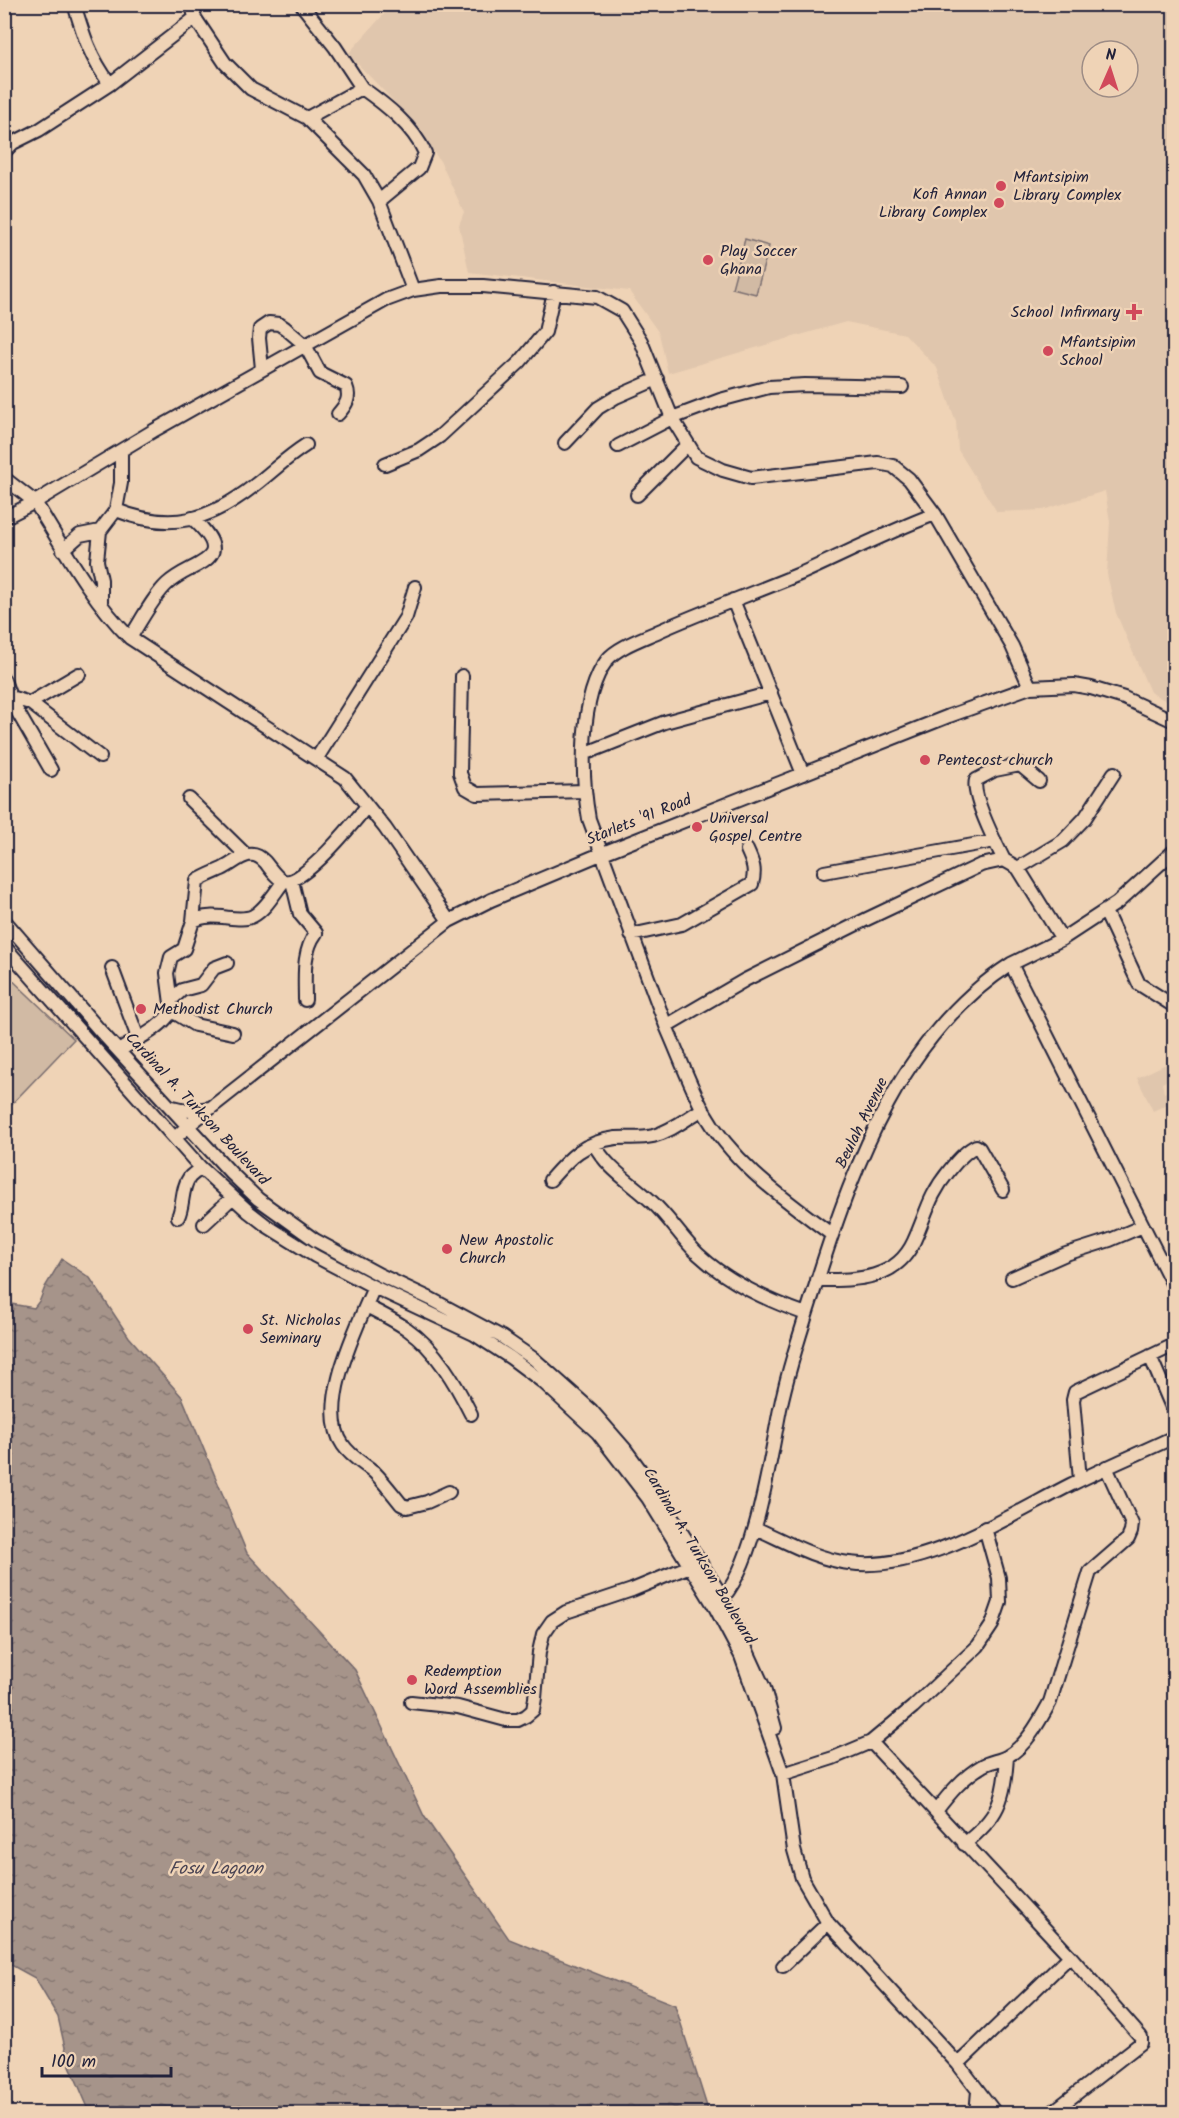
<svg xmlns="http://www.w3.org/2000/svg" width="1179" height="2118" viewBox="0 0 1179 2118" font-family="Kalam,sans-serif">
<defs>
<pattern id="water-ripples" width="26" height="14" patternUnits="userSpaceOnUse" patternTransform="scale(1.5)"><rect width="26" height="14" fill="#a6948a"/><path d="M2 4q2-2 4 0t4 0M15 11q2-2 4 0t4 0" fill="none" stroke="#877872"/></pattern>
</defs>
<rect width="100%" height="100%" fill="#efd3b6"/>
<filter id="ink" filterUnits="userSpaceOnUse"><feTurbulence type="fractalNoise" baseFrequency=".0167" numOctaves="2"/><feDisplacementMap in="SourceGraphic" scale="12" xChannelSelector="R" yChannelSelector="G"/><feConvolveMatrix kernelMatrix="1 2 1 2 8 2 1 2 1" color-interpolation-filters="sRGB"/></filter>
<g filter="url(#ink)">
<path fill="#e0c6ad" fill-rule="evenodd" d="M 392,5 L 1174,5 L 1174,703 L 1168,702 L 1150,692 L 1116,613 L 1107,574 L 1110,522 L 1105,491 L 1043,510 L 997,512 L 958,450 L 956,422 L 937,368 L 905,334 L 846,322 L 668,373 L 659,333 L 629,291 L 469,272 L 459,225 L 464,212 L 440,161 L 411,119 L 348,54 ZM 1092,51 L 1128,51 L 1128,87 L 1092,87 Z
M 1172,1061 L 1174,1067 L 1174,1077 L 1162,1083 L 1164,1093 L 1174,1088 L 1174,1101 L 1153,1111 L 1137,1078 Z"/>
<path fill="#d1baa4" stroke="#7a6e70" stroke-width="1.5" d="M 745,239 L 769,246 L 756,294 L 732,288 Z
M 5,973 L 74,1039 L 5,1111 L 4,1111 Z"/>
<path fill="url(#water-ripples)" stroke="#71666a" stroke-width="1.5" d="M 62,1259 L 90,1278 L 129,1337 L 182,1397 L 247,1553 L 355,1670 L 424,1816 L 509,1939 L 675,2005 L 709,2113 L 97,2114 L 89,2110 L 68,2061 L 58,2017 L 35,1978 L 4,1961 L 5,1303 L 34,1308 L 40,1300 L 45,1287 Z"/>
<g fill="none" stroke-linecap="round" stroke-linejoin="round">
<defs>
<path id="minor" d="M 74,4 C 84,37 90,57 110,84
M 192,4 L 195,18 L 225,63 L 251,89 L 307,118 L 364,175 L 379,201 L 413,290
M 301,4 L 335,47 L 362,88
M 307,118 L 362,88 C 386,105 413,126 425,153 L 419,168 L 379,201
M 4,152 L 13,143 L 39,130 L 110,84 L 195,18
M 262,369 L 259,338 L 260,329 L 269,323 L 279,324 L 285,328 L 305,345 L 320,373 L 346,386 C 351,398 346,405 338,414
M 565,443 L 598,408 L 616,397 L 657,379
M 618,446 L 672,418 L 720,400 L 769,387 L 805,385 L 902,387
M 385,464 L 419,450 L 440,436 L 520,362 L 545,332 L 554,292
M 4,478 L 35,502 L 4,518
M 637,495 L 688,444
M 116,510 C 171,532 209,521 255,485 C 272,472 287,457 306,445
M 100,531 L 97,561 L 101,580 L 101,603
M 63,550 L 80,535 L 100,531 L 116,510 L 121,483 L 121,451
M 733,600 L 803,774
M 130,638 C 141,621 153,597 167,584 C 192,560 241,563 192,518
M 462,676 L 460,773 L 465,787 L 477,794 L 585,791
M 4,680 L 10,697 L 30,703 L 100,757
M 9,697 L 51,770
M 30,703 L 79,674
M 584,754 L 665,722 L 771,693
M 317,758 L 406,617 L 415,587
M 189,799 L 246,855
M 1004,860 C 996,844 971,795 976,780 L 995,770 L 1020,765 L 1039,781
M 1018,868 L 1063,841 L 1085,818 L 1114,773
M 824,872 L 995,841
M 292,881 L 300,914 L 316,933 C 302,952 305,977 305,1000
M 1105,911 L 1139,984 L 1174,1006
M 4,920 L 102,1033 L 231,1173 L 258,1199 L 315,1240 L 380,1275 L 431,1299 L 502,1337 L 534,1359 L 591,1410 L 625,1449 L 652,1486 L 723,1598 L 764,1688 L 775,1728
M 193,921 C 213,910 238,924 253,916 C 266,909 275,892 284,881
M 449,921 L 385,828 L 345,778 L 130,638 C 91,599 64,549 35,502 L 153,431 L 386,300 L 413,290 L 441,286 L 483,286 L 597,297 L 622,311 L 641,341 L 672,418 L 696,457 L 723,470 L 751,478 L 878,463 L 893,466 L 909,479 L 935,514 L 1012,646 L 1030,687
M 631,935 L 682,924 L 752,884 C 756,870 753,863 747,850
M 4,946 L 201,1168 L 249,1212 L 267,1226 L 315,1256 L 374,1287 L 474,1334 L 511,1358 L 543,1382 L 598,1433 L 648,1498 L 715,1607 L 741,1656 L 783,1774 L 794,1850 L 802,1878 L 828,1923 L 958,2064 L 996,2114
M 1011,964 L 1062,939 L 1117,903 L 1174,851
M 112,968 L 138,1038
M 172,999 L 182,990 L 201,985 L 214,968 L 227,963
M 172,1011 L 195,1025 L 233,1033
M 666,1026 L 589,819 C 581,775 579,697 607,660 C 617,647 644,638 659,631 C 706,610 754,593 802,573 C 846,553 890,531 935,514
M 119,1051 C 140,1036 157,1032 172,1011 L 167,973 L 171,957 L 184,949 L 193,921 L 197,881 C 205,876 213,873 222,869 C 237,862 250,845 265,862 C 270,868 277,879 284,881 C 303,886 355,821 367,806
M 173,1107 L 190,1111 L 210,1108
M 175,1138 L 189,1125 L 449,921 L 491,900 L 603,853 L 949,716 L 1030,687 L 1074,685 L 1091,688 L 1124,698 L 1174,721
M 594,1144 C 608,1170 631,1182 652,1202 C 669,1217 681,1238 698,1254 C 729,1283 767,1300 806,1314
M 550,1180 C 570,1157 584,1142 616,1138 C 628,1137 640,1139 653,1136 C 672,1131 687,1118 703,1109
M 178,1217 C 184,1205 181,1189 189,1178 C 192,1174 198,1171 201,1168
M 204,1224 L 232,1198
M 831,1234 C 783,1198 733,1164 703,1110 C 689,1083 678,1053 666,1026 L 745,980 L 867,919 L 981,865 L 1004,860 L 1018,868 L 1062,939
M 1012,1278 L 1066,1254 L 1110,1240 L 1143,1226
M 817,1280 C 855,1280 896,1281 914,1241 C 927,1213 928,1197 949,1171 C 956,1162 965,1151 976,1146 L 979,1148 L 1003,1190
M 374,1287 C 358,1325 316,1406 343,1445 C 351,1457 363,1463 374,1472 C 384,1482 392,1493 401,1504 L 407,1507 L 427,1502 L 449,1492
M 366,1306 C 380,1313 394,1320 407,1329 C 436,1349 456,1384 471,1414
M 1150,1356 L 1174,1412
M 1080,1480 L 1073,1400 L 1075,1392 L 1174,1345
M 755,1528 C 785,1541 815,1559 849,1563 C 921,1573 1007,1517 1070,1485 C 1104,1468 1140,1453 1174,1437
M 719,1602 C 755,1567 770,1459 780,1409 C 789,1365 804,1322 818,1278 C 855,1161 903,1034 1011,964 L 1174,1287
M 411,1702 L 458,1707 L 506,1720 L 518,1720 L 526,1716 L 533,1710 L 535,1698 L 539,1652 L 543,1634 L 552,1621 L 566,1612 L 632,1590 L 690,1566
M 871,1742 L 1070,1956 L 1141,2037 L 1141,2043 L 1050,2114
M 783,1774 L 833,1758 L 871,1742 L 913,1707 L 978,1646 L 992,1625 L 1000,1602 L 999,1578 L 985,1528
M 936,1811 C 949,1794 963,1777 982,1766 C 990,1761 1000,1761 1008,1756 C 1027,1745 1040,1720 1050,1702 L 1090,1572 L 1128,1539 L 1131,1532 L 1132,1524 L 1106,1467
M 964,1844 C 999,1817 1004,1800 1007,1757
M 783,1966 L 828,1923
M 958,2064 L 1070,1956
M 976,2114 L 978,2091"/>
</defs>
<use href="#minor" stroke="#22223b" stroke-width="16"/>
<use href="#minor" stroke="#efd3b6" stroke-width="12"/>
</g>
</g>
<g fill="#d1495b" stroke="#efd3b6" stroke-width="2">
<circle cx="1001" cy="186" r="6"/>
<circle cx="999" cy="203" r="6"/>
<circle cx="708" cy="260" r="6"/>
<path d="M1131 303h6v6h6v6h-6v6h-6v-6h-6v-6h6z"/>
<circle cx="1048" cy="351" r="6"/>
<circle cx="925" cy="760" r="6"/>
<circle cx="697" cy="827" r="6"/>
<circle cx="141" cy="1009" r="6"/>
<circle cx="447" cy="1249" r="6"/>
<circle cx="248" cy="1329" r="6"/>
<circle cx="412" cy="1680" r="6"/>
</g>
<g text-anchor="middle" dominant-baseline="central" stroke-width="5" stroke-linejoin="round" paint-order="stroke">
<g font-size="16" fill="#22223b" stroke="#efd3b6" text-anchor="start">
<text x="1013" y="177">Mfantsipim<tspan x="1013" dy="18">Library Complex</tspan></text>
<text x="987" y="194" text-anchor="end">Kofi Annan<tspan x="987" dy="18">Library Complex</tspan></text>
<text x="720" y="251">Play Soccer<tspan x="720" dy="18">Ghana</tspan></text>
<text x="1120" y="312" text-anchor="end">School Infirmary</text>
<text x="1060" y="342">Mfantsipim<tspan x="1060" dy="18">School</tspan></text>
<text x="937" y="760">Pentecost church</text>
<text x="709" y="818">Universal<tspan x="709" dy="18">Gospel Centre</tspan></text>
<text x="153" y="1009">Methodist Church</text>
<text x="459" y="1240">New Apostolic<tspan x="459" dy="18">Church</tspan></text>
<text x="260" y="1320">St. Nicholas<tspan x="260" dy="18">Seminary</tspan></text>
<text x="424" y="1671">Redemption<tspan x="424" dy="18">Word Assemblies</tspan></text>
</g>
<g font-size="16" fill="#22223b" stroke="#efd3b6">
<text transform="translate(639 820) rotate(-22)">Starlets '91 Road</text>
<text transform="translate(197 1109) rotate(47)">Cardinal A. Turkson Boulevard</text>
<text transform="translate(862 1123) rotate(-64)">Beulah Avenue</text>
<text transform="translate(699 1556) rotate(59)">Cardinal A. Turkson Boulevard</text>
</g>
<g font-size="18" font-style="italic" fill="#4a4453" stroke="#efd3b6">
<text x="216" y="1869">Fosu Lagoon</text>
</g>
</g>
<rect width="1179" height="2118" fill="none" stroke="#efd3b6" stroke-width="24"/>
<rect x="12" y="12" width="1155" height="2094" fill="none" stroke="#22223b" stroke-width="2" filter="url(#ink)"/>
<g transform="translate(1110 69) rotate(3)"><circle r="28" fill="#efd3b6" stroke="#9d8c85" stroke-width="1.5"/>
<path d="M0-4.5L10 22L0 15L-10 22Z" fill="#d1495b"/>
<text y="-9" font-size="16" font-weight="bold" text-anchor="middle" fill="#22223b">N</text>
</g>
<path d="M42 2067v9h129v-9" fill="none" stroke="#22223b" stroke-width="3"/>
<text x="51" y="2067" font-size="18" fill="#22223b" stroke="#efd3b6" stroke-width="4.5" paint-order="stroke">100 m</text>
</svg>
